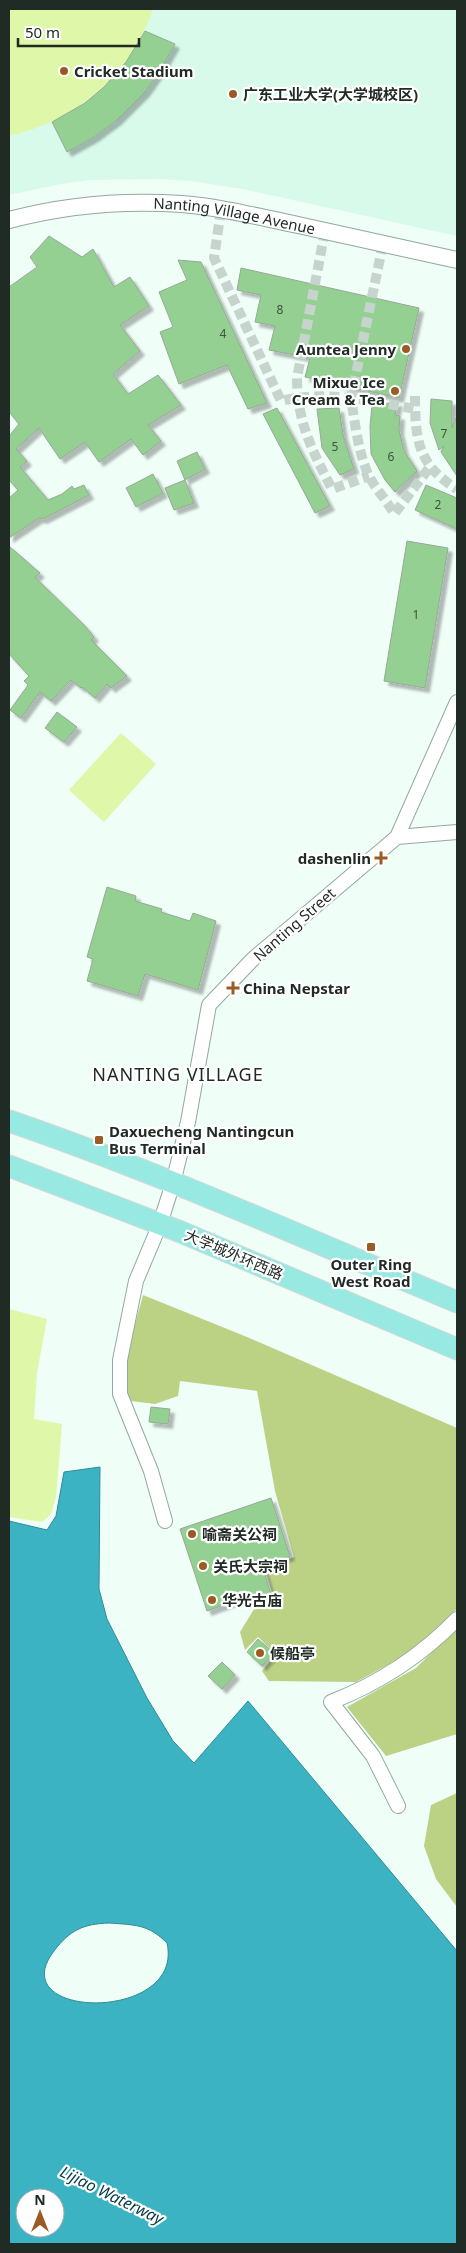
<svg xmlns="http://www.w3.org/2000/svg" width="466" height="2253" viewBox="0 0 466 2253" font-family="'Noto Sans','Noto Sans SC',sans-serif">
<defs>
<filter id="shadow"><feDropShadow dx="4.5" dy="4.5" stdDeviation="1" flood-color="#0004"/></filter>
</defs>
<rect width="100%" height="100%" fill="#effef7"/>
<path fill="#d8faea" d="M 9,9 L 457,9 L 457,236 L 242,189 L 190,181 L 161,179 L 90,180 L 61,184 L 9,195 Z"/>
<path fill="#dff7a8" d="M 9,9 L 153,9 C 130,76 77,120 9,136 Z
M 121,733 L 156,764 L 104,822 L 69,790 Z
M 9,1309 L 47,1319 L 37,1373 L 34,1419 L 62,1424 L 56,1497 L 51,1514 L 42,1522 L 9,1517 Z"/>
<path fill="#bbd284" d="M 143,1295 L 247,1337 L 457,1428 L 457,1609 L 408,1654 L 356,1682 L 269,1681 L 262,1671 L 276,1654 L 258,1637 L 245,1650 L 240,1632 L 256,1606 L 274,1599 L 265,1568 L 294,1557 L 275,1491 L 257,1391 L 180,1381 L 178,1396 L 155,1404 L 131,1401 C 117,1374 136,1324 143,1295 Z
M 457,1627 L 457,1734 L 386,1756 L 347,1707 L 416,1668 Z
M 457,1793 L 457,1907 L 436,1879 L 424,1846 L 431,1805 Z"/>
<path fill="#3bb3c3" stroke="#338a94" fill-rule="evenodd" d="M 100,1467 L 99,1589 L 107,1619 L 147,1698 L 173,1741 L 194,1763 L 248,1701 L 457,1951 L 457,2244 L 9,2244 L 9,1521 L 47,1530 L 56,1516 L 64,1472 ZM 109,1923 C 135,1925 148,1924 167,1943 C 185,2023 1,2020 54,1951 C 70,1930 83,1924 109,1923 ZM 25,2198 L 55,2198 L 55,2228 L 25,2228 Z"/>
<path fill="#94d092" stroke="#98a897" filter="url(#shadow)" d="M 145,31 L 175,44 L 159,72 L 145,92 L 117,120 L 94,137 L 67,152 L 52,122 L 85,103 L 104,87 L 126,62 Z
M 49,236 L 82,257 L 93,249 L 114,287 L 130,277 L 149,306 L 120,325 L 140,351 L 113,374 L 128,394 L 158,375 L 181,405 L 148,425 L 161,441 L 143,455 L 131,439 L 99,462 L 85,442 L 60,459 L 39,428 L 16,449 L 27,461 L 20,467 L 48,500 L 62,494 L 72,486 L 74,489 L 84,485 L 89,495 L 43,519 L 39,518 L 9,538 L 9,498 L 18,490 L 9,480 L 9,436 L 19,424 L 9,412 L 9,287 L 37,267 L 30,257 Z
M 178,260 L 201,262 L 267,403 L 248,409 L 227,365 L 179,384 L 160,332 L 173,327 L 159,292 L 187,280 Z
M 241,268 L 419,308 L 399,398 L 305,377 L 310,358 L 269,350 L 275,326 L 255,322 L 261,295 L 237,290 Z
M 431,399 L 452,401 L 452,428 L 457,415 L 457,476 L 441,452 L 444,446 L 439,450 L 430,423 Z
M 398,402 L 395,415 L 400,416 L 399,430 L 404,451 L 417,471 L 395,492 L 385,480 L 371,454 L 370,426 L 372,405 Z
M 277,408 L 330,506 L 315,513 L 263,414 Z
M 339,408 L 343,435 L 354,469 L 340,475 L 322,448 L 317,409 Z
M 197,452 L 205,469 L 185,480 L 177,461 Z
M 153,474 L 163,493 L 136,507 L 126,488 Z
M 185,480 L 194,503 L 174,510 L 165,488 Z
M 426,485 L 457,498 L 457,529 L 415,510 Z
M 407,541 L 448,548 L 425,688 L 384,681 Z
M 9,546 L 40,573 L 35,577 L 85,626 L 94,637 L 91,640 L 127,676 L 111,688 L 107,684 L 95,698 L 82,687 L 81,688 L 71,680 L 51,701 L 40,692 L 21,718 L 10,710 L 28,685 L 24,681 L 29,676 L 9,654 Z
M 57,712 L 77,727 L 64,742 L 45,728 Z
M 107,887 L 136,896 L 135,901 L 162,909 L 161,912 L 190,921 L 193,913 L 216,921 L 198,990 L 145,974 L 138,996 L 87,981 L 93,959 L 87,957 Z
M 151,1407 L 170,1409 L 168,1424 L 149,1422 Z
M 271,1498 L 290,1556 L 262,1566 L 272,1597 L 254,1603 L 251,1595 L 207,1611 L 180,1529 Z
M 258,1639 L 274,1653 L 262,1666 L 247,1652 Z
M 222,1662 L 235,1675 L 222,1689 L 208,1676 Z"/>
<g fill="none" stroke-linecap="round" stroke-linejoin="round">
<path stroke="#c6d4cd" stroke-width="10" stroke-dasharray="10 5" stroke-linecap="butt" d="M 221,210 L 214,258 L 281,401 C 325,390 372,401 415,409
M 325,231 L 297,378 C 297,422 312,450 332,489 L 369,476
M 383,244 L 351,398 C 355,423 358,451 368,474 C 375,489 387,500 394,514 L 430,467
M 415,396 C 415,440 418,465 457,489"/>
<defs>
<path id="minor" d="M 397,837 L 457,832
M 165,1521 L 151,1471 L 120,1394 L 120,1360 L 136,1281 L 160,1224 L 173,1183 L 188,1122 L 209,1005 L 253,959 L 397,837 L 457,702
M 398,1806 L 373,1756 L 331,1702 C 380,1683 421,1656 457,1619"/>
<g id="tertiary">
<path id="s1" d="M 9,220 C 65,205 124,200 182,204 C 221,207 259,217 298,225 C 351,237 404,248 457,260"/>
</g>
<path id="primary" d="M 9,1121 C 161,1173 309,1240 457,1302
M 9,1166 L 181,1232 L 457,1349"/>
</defs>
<use href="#minor" stroke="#91a99d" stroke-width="16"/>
<use href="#tertiary" stroke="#91a99d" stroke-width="18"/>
<use href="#primary" stroke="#d7d9d8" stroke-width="23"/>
<use href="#minor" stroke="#fff" stroke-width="14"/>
<use href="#tertiary" stroke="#fff" stroke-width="16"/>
<use href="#primary" stroke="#97e9e2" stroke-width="21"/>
</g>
<g fill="#9b5b24" stroke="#fff" stroke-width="2">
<circle cx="64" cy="71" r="5"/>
<circle cx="233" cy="94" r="5"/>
<circle cx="406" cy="349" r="5"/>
<circle cx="395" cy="391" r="5"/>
<path d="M378.5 850.5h5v5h5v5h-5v5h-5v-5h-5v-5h5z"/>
<path d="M230.5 980.5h5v5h5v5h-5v5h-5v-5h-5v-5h5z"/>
<rect x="94" y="1135" width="10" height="10" rx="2.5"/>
<rect x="366" y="1242" width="10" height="10" rx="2.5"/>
<circle cx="192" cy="1534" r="5"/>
<circle cx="203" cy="1566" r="5"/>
<circle cx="212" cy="1600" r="5"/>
<circle cx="260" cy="1653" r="5"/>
</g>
<g text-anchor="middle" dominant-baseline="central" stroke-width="4.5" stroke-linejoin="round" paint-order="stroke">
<g font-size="12" fill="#3e5441">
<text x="280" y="309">8</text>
<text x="223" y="333">4</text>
<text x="444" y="433">7</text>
<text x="335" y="446">5</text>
<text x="391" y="456">6</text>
<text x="438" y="504">2</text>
<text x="416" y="614">1</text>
</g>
<g font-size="15" font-weight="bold" fill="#212b26" stroke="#fff" text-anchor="start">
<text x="74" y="71">Cricket Stadium</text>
<text x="243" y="94">广东工业大学(大学城校区)</text>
<text x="396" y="349" text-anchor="end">Auntea Jenny</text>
<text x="385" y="382" text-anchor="end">Mixue Ice<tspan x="385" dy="17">Cream &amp; Tea</tspan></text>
<text x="371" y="858" text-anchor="end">dashenlin</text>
<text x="243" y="988">China Nepstar</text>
<text x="109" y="1131">Daxuecheng Nantingcun<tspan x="109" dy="17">Bus Terminal</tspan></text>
<text x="371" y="1264" text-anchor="middle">Outer Ring<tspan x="371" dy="17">West Road</tspan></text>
<text x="202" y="1534">喻斋关公祠</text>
<text x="213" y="1566">关氏大宗祠</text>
<text x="222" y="1600">华光古庙</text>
<text x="270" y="1653">候船亭</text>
</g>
<g font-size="15" fill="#212b26" stroke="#fff">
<text stroke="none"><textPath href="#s1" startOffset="228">Nanting Village Avenue</textPath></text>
<text transform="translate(294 924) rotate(-41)">Nanting Street</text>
<text transform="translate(234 1254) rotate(23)">大学城外环西路</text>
</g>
<g font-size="16" font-style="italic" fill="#023b42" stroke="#fff">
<text transform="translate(112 2195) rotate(26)">Lijiao Waterway</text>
</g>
<g font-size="18" letter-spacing="1" fill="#212b26" stroke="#fff">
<text x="178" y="1074">NANTING VILLAGE</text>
</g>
</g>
<rect width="466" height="2253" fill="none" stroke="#212b26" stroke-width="20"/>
<g transform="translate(40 2213)"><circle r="24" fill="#ffffff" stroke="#a6aaa8"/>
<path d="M0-4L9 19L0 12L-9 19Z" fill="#9b5b24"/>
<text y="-8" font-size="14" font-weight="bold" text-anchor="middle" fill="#212b26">N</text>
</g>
<path d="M18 38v8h121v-8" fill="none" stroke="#212b26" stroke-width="2.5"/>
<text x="25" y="38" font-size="15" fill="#212b26" stroke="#ffffff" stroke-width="4" paint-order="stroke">50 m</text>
</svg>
